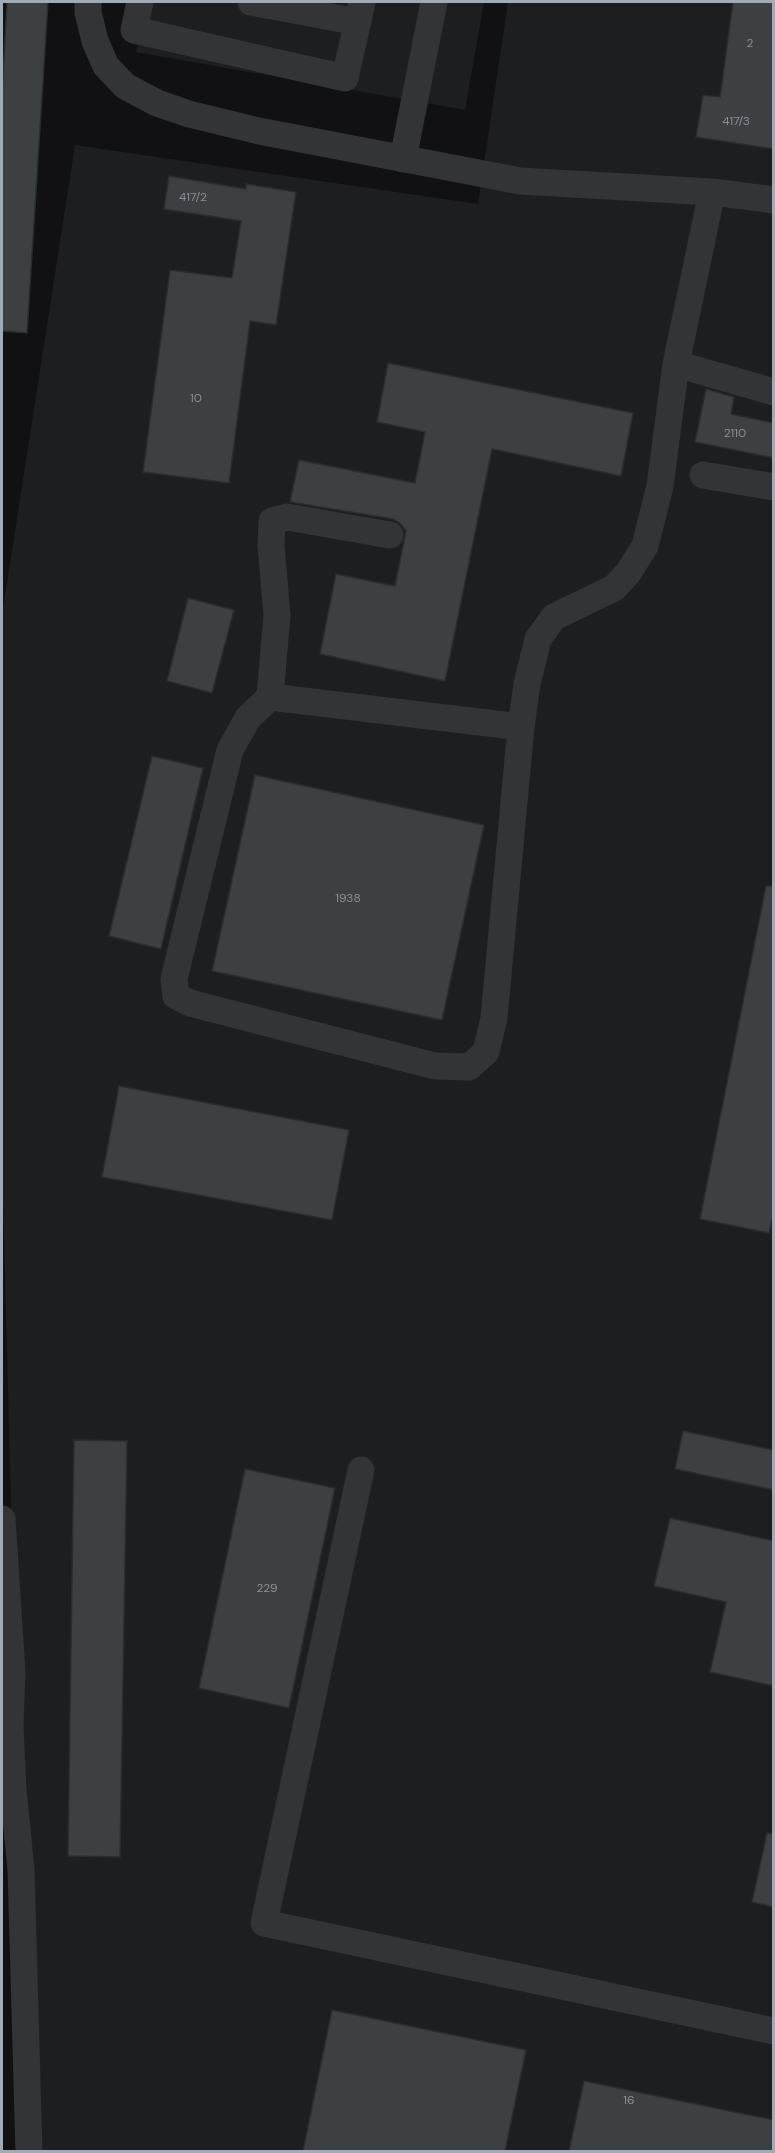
<svg xmlns="http://www.w3.org/2000/svg" width="775" height="2153" viewBox="0 0 775 2153" font-family="'DM Sans',sans-serif">
<rect width="100%" height="100%" fill="#111113"/>
<path fill="#1d1e20" d="M 147,2 L 484,2 L 465,110 L 136,52 Z
M 508,2 L 773,2 L 773,2151 L 28,2152 L 2,1160 L 2,615 L 75,145 L 478,204 Z"/>
<path fill="#3d4043" stroke="#2b2c2f" stroke-width="1.5" d="M 7,2 L 48,2 L 27,333 L 2,331 L 2,92 Z
M 733,2 L 774,2 L 774,149 L 696,137 L 703,95 L 720,97 Z
M 169,176 L 246,189 L 246,184 L 296,192 L 276,325 L 250,321 L 229,483 L 143,472 L 170,270 L 232,278 L 241,221 L 164,209 Z
M 388,363 L 633,413 L 621,476 L 492,449 L 445,681 L 320,654 L 336,574 L 395,586 L 406,531 L 400,523 L 393,519 L 290,502 L 299,460 L 415,483 L 425,432 L 377,422 Z
M 706,389 L 734,397 L 731,414 L 774,423 L 774,458 L 695,442 Z
M 188,598 L 234,610 L 212,693 L 167,681 Z
M 152,756 L 203,768 L 161,949 L 109,936 Z
M 255,775 L 484,825 L 442,1020 L 212,971 Z
M 766,886 L 774,886 L 774,1211 L 769,1233 L 700,1219 Z
M 119,1086 L 349,1130 L 332,1220 L 102,1177 Z
M 683,1431 L 774,1450 L 774,1490 L 675,1469 Z
M 74,1440 L 127,1441 L 120,1857 L 68,1856 Z
M 245,1469 L 335,1488 L 289,1708 L 199,1688 Z
M 670,1518 L 774,1541 L 774,1686 L 710,1672 L 726,1602 L 654,1586 Z
M 767,1833 L 774,1834 L 774,1907 L 752,1902 Z
M 332,2010 L 526,2050 L 505,2151 L 303,2151 Z
M 584,2081 L 774,2120 L 774,2151 L 569,2151 Z"/>
<g fill="none" stroke-linecap="round" stroke-linejoin="round">
<path stroke="#323438" stroke-width="27" d="M 88,2 L 88,12 L 95,41 L 106,66 L 125,86 L 157,103 L 189,114 L 259,131 L 520,181 L 712,192 L 774,200
M 140,2 L 134,30 L 345,78 L 362,2
M 251,2 L 358,22
M 403,159 L 434,2
M 676,364 L 774,392
M 703,475 L 774,487
M 270,697 L 277,615 L 271,546 L 272,521 L 287,517 L 390,535
M 521,727 L 270,697 L 248,718 L 230,750 L 174,979 L 176,996 L 190,1003 L 435,1066 L 469,1067 L 486,1052 L 494,1018 L 521,727 L 527,684 L 538,639 L 554,617 L 614,588 L 628,573 L 645,546 L 660,486 L 676,364 L 712,192
M 361,1470 L 264,1923 L 774,2031
M 2,1519 L 12,1672 L 10,1726 L 13,1789 L 21,1869 L 29,2152"/>
</g>
<g text-anchor="middle" dominant-baseline="central" stroke-width="5" stroke-linejoin="round" paint-order="stroke">
<g font-size="12" fill="#889098">
<text x="750" y="43">2</text>
<text x="736" y="121">417/3</text>
<text x="193" y="197">417/2</text>
<text x="196" y="398">10</text>
<text x="735" y="433">2110</text>
<text x="348" y="898">1938</text>
<text x="267" y="1588">229</text>
<text x="629" y="2100">16</text>
</g>
</g>
<rect width="775" height="2153" fill="none" stroke="#a1abb5" stroke-width="6"/>
</svg>
